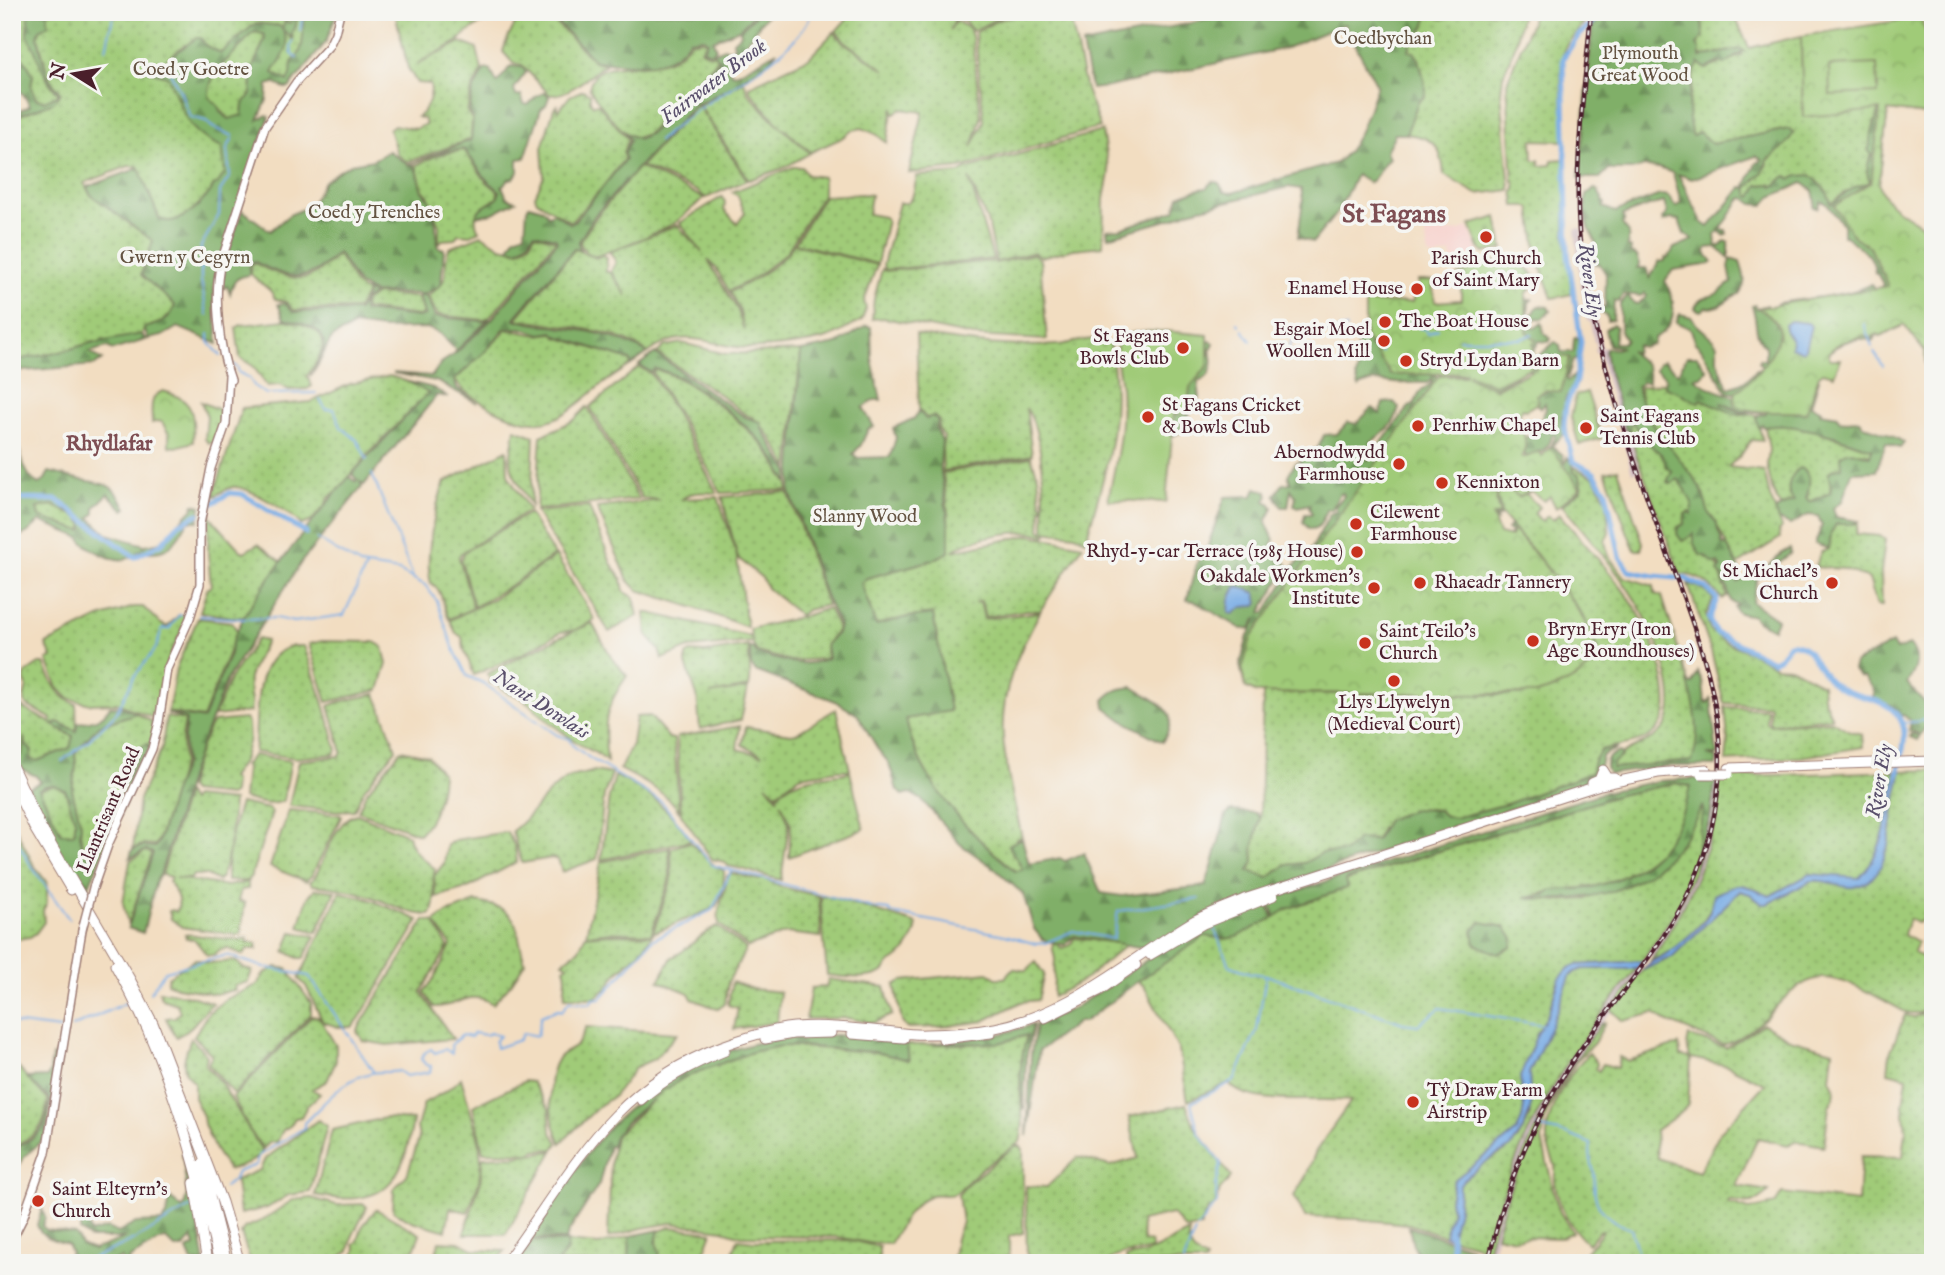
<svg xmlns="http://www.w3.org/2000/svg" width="1945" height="1275" viewBox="0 0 1945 1275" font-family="'IM FELL English',serif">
<defs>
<pattern id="grass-dots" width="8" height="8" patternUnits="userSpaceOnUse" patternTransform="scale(1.75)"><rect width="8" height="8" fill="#a0cb78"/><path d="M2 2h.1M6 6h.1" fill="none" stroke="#8bae68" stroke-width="1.8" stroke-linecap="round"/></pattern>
<pattern id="forest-firs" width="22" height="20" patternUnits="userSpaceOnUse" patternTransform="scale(1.75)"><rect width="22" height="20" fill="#80af68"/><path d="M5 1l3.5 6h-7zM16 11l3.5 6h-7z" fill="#6b8e56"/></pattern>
<pattern id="cemetery-stones" width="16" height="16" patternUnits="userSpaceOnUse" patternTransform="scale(1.75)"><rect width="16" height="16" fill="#a0cb78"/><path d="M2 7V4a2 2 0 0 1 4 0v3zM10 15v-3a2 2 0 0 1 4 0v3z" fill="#8bae68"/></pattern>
<pattern id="park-crowns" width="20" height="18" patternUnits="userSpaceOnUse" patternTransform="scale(1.75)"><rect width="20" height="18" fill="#a0cb78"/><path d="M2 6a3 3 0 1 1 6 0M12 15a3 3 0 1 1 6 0" fill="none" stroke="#8bae68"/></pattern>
</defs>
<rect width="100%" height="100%" fill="#f6f6f2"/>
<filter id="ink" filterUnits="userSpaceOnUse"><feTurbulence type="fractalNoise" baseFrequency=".0143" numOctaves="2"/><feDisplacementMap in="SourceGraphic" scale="14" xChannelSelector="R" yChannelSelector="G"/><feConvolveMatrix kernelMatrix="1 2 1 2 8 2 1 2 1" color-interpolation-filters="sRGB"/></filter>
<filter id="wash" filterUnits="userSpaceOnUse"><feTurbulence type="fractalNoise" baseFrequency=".00686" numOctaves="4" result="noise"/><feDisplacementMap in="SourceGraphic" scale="28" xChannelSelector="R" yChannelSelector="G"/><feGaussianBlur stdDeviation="1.57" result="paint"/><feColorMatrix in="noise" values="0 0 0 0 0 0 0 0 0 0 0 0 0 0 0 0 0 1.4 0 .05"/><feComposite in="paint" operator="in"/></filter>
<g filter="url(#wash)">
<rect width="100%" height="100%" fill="#f2ddc1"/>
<path fill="#f7d0cb" d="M 1468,227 L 1480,255 L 1480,262 L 1453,272 L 1451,253 L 1434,258 L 1429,256 L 1425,233 L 1461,231 Z"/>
<path fill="#d2bec2" d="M 1582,228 L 1585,260 L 1601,343 L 1602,348 L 1605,347 L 1624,420 L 1640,470 L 1632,473 L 1599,353 L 1595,353 L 1596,342 L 1594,342 L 1590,322 L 1587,321 L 1580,281 L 1575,229 Z
M 1716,777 L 1720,777 L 1718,797 L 1715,818 L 1704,862 L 1689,896 L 1671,929 L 1654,956 L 1646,956 L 1664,932 L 1690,882 L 1703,849 Z
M 1637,969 L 1643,970 L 1580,1053 L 1535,1128 L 1508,1195 L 1489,1263 L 1485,1263 L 1506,1186 L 1532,1123 L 1579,1045 Z"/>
<path fill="url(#grass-dots)" stroke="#757552" stroke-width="2" fill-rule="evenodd" d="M 12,12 L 29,12 L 27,34 C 40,52 41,76 57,92 L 48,76 L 38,36 L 40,30 L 48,25 L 48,12 L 323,12 L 287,86 L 270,74 L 280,26 L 256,23 L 221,53 L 206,46 L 184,45 L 158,67 L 150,68 L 166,72 L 226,145 L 229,175 L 212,188 L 211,192 C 198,204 178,232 159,218 L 137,165 L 137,167 L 129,166 L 84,183 L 90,194 L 134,225 L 153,241 L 141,275 L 175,304 C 172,319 158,325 144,328 L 142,334 L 99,343 L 94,342 L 60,352 L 12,361 L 12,118 L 54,102 L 58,96 L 44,101 L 36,99 L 31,87 L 33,75 L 17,58 L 12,59 Z
M 395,12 L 498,12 L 464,35 L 459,41 L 417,64 L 461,42 L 477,49 L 482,70 L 472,89 L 467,112 L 472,119 L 471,139 L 407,162 L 397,154 L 389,129 L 394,125 L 415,129 L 426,124 L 424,119 L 417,117 C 427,111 433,94 430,84 L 417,83 L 408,68 Z
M 519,12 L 545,12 L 594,61 L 606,64 C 590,74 570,96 550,95 L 522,65 L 513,63 L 503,52 C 506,37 516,27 519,12 Z
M 853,12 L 1010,12 L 973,31 L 965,22 L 951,15 L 955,20 L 950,30 L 956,21 L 969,28 L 972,36 L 981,118 L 972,147 L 984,121 L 975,33 L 996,21 L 1022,12 L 1069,12 L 1086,90 L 1100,127 L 960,168 L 909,173 L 923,112 L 901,109 L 893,114 L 893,107 L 887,143 L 876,134 L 862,128 L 853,130 L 840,139 L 811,152 L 778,124 L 750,91 L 749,86 L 809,58 L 834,32 L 843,42 L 885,70 L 845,41 L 836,31 Z
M 1428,12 L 1443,19 L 1464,12 L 1522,12 L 1515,46 L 1503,76 L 1501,92 L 1510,190 L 1477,194 L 1444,175 C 1442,147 1434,137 1406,134 L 1418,102 L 1424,97 L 1426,91 L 1419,59 L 1409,51 L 1411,40 L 1416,39 L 1425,26 Z
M 1532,12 L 1587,12 C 1585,29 1570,35 1564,50 C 1558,68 1564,119 1565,141 L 1532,140 L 1533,160 L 1539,160 L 1540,166 L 1551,165 L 1552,160 L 1565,159 L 1565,236 L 1572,294 L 1552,298 L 1538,259 L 1531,209 L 1526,206 L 1515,206 L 1513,190 L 1515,190 L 1515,182 L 1513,182 L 1507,82 L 1531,22 Z
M 1700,12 L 1733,12 L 1749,48 L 1801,36 L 1803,117 L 1880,109 C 1875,127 1872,137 1872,155 C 1872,168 1864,168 1871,182 C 1857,187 1841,193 1831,204 C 1822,174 1798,178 1773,187 L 1771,184 L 1758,185 L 1753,197 L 1749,196 L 1747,188 L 1763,172 L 1768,164 L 1767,161 L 1772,157 L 1789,129 L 1712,144 L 1691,135 L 1688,110 L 1695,67 L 1699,63 L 1706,69 L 1742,55 L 1741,49 L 1700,57 L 1697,46 L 1703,29 Z
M 255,32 L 264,34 L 265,39 L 253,67 L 251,94 L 243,105 L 242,115 L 237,118 L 229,119 C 222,111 217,105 209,97 C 207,74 229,59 242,44 C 247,38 248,35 255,32 Z
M 701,40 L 707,42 L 701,50 L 710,55 L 713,54 L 718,59 L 651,131 C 646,134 642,137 636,137 C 620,135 598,101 589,88 C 597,45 663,86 690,42 Z
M 744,81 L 748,93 L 771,118 L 810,153 L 783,168 L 749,180 L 699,105 Z
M 583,90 L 590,94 L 590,100 L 593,105 L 598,104 L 628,139 L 623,152 L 624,159 L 601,189 L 571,222 L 537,201 L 535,196 L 544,176 L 542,148 L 554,108 L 557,105 L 558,111 L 570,96 Z
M 697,104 L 747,180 L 706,198 L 697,191 L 641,166 Z
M 1102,131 L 1109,173 L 1104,199 L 1103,246 L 1074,249 L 1041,257 L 1034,252 L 996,262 L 989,226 L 969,178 L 993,259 L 885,270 L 883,265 L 899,203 L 908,203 L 913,195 L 917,176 L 960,173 L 966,169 Z
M 464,150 L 486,181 L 498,191 L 497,198 C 483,208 469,211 479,231 L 471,235 L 458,234 L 455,239 L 442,240 L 439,244 L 439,226 L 428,195 L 423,190 L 416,165 L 438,155 Z
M 639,167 L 704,198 L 675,223 L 646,237 L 597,256 L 586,253 L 580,243 L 581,240 L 597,216 Z
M 793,167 L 802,167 L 807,175 L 823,177 L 823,194 L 786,253 L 753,279 L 729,291 L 716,268 L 708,260 L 738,311 L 744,331 L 740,311 L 730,292 C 753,281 780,266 794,244 L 877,265 L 864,301 L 866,308 L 862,320 C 853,325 843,331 833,336 C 816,343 766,349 747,348 C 707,346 685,325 648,353 C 611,325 559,327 516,319 L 575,249 L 596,258 L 603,255 L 607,257 L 606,272 L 610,272 L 627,296 L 611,271 L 616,262 L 610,252 L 677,225 L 702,252 L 680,223 L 722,197 L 725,202 L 724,210 L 737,224 L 745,213 L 738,196 L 732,192 Z
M 862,194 L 871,195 L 868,214 L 884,217 L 887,220 L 877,264 L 795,243 L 824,196 Z
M 535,234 L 556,240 L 491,316 L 485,320 L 437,315 L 428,296 C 455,276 440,274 449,248 L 482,235 L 501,247 L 519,251 L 530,243 Z
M 1034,254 L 1040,260 L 1047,340 L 973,336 L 884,318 L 872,319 L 874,299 L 882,269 L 885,271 L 994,261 L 995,263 Z
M 338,255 L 356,285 L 367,293 L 357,309 L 293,310 L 286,302 L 275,299 C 272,288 258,283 251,274 L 251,267 L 254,263 C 266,270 290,280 304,278 C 316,276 329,262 338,255 Z
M 376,294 L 417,297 L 424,313 L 419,316 L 364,309 L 365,302 Z
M 286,320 C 329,329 332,341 307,376 L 312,386 L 307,389 L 289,390 L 280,385 L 267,386 L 253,366 L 240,358 L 236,328 L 241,325 Z
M 504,329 L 538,335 L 554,333 L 556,337 C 581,344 606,353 630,360 L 631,365 C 619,373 607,380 595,390 C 556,423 543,433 494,409 C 481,402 463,393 455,380 L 504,333 Z
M 916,334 C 963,343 1010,348 1057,345 C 1074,344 1096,333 1110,344 C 1124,418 1106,469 1086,540 L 1075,535 L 1044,531 C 1045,500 1044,433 1026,408 L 1032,455 L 943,471 L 942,448 L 944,437 L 938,428 L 939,421 L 935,416 L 926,418 L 919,409 Z
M 682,343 L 726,354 L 801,351 L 789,469 C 783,455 760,417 746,415 L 722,396 L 657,353 L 665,346 Z
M 639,367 L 651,374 L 674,410 L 717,493 C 704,493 693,490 682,499 L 718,497 L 736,552 L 747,627 L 695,608 L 638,590 L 628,580 L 597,508 L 660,500 L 642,498 L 590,407 Z
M 655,370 C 687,375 753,429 771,456 C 778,466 780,475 788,484 L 788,490 L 721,493 L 681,418 L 653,373 Z
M 390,376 L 409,382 L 429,392 L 368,455 L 338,490 L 328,498 L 325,506 L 310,522 L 301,525 C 294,515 247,485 233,487 C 227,488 219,494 213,497 L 242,408 L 311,402 L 350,384 Z
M 1666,382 L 1699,403 L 1701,398 L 1735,414 L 1756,415 L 1763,441 L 1751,440 L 1741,455 L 1728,467 L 1764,471 L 1770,497 L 1782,528 L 1779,531 L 1780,538 L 1737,565 L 1718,528 L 1710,524 L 1641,414 L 1640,387 Z
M 1620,395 L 1693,494 L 1699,542 L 1719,568 L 1727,596 L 1722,599 C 1709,584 1700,575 1680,574 L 1636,454 Z
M 201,402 L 225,412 L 214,443 L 209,443 L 205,439 L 207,416 Z
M 587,407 L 639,499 L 536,510 L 541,436 L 573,421 Z
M 1784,425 L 1814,430 L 1872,449 L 1871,455 L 1851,451 L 1842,467 L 1832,470 L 1830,493 L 1810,502 L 1806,498 L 1808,495 L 1796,471 L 1789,486 L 1796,500 L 1780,507 L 1772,489 L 1767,465 L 1769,449 L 1765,427 Z
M 515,429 L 534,436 L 531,506 L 513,473 L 510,460 Z
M 507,450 L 508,475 L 529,510 L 460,554 L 459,558 L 473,608 L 449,619 C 442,606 444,591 431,583 C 424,559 435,505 445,482 Z
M 1031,457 L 1038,476 L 1041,503 L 1043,504 L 1043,508 L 1041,509 L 1040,530 L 1047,534 L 1045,536 C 1024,526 971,538 952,551 L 1029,535 L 1083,545 L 1040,611 L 1027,610 L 985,617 L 981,601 L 974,603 L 980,602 L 984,619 L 1040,612 C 1019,650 1000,691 1003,736 C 1005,770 1015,804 1022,838 L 1016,839 L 1012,854 L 1020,861 L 1023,871 L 1015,871 C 968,833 918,780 906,719 L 950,711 L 933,615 L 908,617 L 876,625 L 861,583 L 867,578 L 933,560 L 949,552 L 948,512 L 943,473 Z
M 1574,467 L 1594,477 L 1607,501 L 1609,532 L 1605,541 L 1608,555 L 1624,577 L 1654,586 L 1655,594 L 1662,596 L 1697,709 L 1698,738 L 1694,763 L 1612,770 L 1611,766 C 1624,745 1653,746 1666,725 C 1674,711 1671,692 1668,677 C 1652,608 1606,558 1562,505 L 1582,486 L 1580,476 L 1574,472 Z
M 1618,469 L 1643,543 L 1641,550 L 1635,550 C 1622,523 1617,498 1605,472 Z
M 1498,486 L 1507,487 L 1519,497 L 1525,493 L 1539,507 L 1534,513 L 1541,521 L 1548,516 L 1553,520 L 1559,514 C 1604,567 1650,608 1664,680 C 1667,698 1670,717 1656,731 C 1641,746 1619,744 1601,750 L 1591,773 L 1510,803 L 1455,818 L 1445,816 L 1438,810 L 1421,808 L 1381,828 L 1376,840 L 1368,839 L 1340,854 L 1327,852 L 1304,863 L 1286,865 L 1268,878 L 1249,871 L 1254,861 L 1253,850 L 1260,818 L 1263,693 L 1536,694 L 1594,661 L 1597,650 L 1593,634 L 1537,555 L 1501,514 C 1496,505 1495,496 1498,486 Z
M 788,492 L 827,605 L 807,610 L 798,616 L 796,612 L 767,588 L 762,578 L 738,558 L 722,497 Z
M 52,505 L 78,517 L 84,525 L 82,532 L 38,517 L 37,508 Z
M 589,507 L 611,563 L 622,579 L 624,592 L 634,597 L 638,616 L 609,632 L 536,512 Z
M 529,513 L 554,555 L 516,582 L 474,607 L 461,560 L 464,552 Z
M 209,515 L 240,550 L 244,552 L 258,544 L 282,562 L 245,617 L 231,617 L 200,612 L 207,589 L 211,587 L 208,552 Z
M 1858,522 L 1856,534 L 1880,536 L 1885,540 L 1881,572 L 1882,606 L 1877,606 L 1869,579 L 1845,569 L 1815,567 L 1821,552 L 1829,549 L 1831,533 L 1836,524 L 1853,524 Z
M 556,556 L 595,620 L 575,630 L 561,632 L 522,654 L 474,675 L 464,649 L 462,637 L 456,633 L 450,620 L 493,599 Z
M 1688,584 C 1697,586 1709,591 1713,600 L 1706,615 L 1710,630 L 1725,642 L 1752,653 L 1776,666 L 1790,667 L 1822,684 L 1823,697 L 1832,718 L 1771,724 L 1769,722 L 1770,706 L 1724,703 L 1711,651 Z
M 134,607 L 143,607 L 161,624 L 167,627 L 179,615 L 188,615 L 167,662 L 157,719 L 117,703 L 90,704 L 68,698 L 58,688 L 47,660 L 52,658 L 46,644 L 99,618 Z
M 828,608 L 837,626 L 836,632 L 825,645 L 827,657 L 822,659 L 791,661 L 757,652 L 752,642 L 689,648 L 662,659 L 659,650 L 647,635 L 645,612 L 749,636 L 752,639 L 750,629 L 801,617 Z
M 198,618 L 232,622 L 237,631 L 203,718 L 168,712 L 176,668 Z
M 592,623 L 612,658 L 627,676 C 604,708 603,723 607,762 C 599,753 589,750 579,744 C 570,738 562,731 554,726 C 540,716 526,695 509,694 L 496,683 L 490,683 L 491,679 L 487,674 L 560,637 Z
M 257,639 L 266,641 C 261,653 252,665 249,678 C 247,690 254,702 250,712 L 214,716 L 230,679 Z
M 322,641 L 374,642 L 383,647 L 387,664 L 379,690 L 327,702 L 309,644 Z
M 291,646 L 304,646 L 324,704 L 337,750 L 334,754 L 296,758 L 254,752 C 259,718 249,660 291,646 Z
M 749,646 C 747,661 753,672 749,687 L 710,694 L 748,688 L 741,720 L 700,729 L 697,696 L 686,664 L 686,656 L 690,652 L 705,653 Z
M 39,664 L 44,664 C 52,682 57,697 76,704 L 77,731 L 61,724 L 64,732 L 73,736 L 70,748 L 37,761 L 30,760 L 25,741 L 22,756 L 18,754 L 12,738 L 12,702 L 51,723 L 52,719 L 26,705 L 24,698 L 27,686 L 24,680 L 26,673 Z
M 376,694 L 396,749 L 363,791 L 354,810 L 335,811 L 289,806 L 299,761 L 340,756 L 342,752 L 329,706 L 339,702 Z
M 1725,707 L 1767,709 L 1766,722 L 1769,725 L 1832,721 L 1850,731 L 1862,734 L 1863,747 L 1801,757 L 1726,761 L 1728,740 Z
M 836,709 L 850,770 L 838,770 L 800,776 L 776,794 L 766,784 L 778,799 L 777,796 C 795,774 826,778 850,772 L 864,829 L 789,857 L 791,824 L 781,803 L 789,824 L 781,880 C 763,876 748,869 728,866 L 725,862 L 712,859 L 681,814 L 677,737 L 740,726 L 737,749 L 763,755 L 742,745 L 746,727 L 791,734 L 797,733 Z
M 136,713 L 156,724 L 150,746 L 133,764 L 90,859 L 83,850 L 80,834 L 81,825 L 72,790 L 76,767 L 75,753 L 98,726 Z
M 650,716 L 669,738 L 674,739 L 679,812 C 672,795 637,778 620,769 L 632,744 L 636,717 Z
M 166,717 L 185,720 L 182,736 L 183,762 L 158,841 L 155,845 L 144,844 L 133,849 L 139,799 L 162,748 Z
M 245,719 L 248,723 L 249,739 L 243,761 L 231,778 L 234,781 L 233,793 L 230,796 L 191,792 L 188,788 C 192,770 203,737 213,722 Z
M 401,750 L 428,756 L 442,773 C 441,794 435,819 419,834 L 358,811 L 366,793 Z
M 253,755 L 291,761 L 283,801 C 270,807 257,802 243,798 L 246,768 L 244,766 Z
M 1933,770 L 1933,918 L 1924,919 L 1917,923 L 1909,919 L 1904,934 L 1917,942 L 1913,953 L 1931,960 L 1933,956 L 1933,1007 L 1919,1013 L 1907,1013 C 1886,1002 1845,976 1821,978 C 1800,980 1782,1000 1768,1015 C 1760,1024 1736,1042 1723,1045 L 1664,1020 L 1654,1013 L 1623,1021 L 1611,1010 L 1643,970 L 1672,957 L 1740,891 L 1750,894 L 1762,904 L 1767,904 L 1811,881 L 1870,880 L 1887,850 L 1901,771 Z
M 594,771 L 612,774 L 604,795 L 597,859 L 562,872 L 558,860 L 552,858 L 522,863 L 512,831 C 533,816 542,793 568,778 C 576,774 586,775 594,771 Z
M 1897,771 C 1889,807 1886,851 1859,879 L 1810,874 L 1770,896 C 1741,884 1739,878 1713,900 C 1709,923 1673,954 1651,960 C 1690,901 1714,848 1720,777 Z
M 615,776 C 645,788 673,812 691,840 L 601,860 L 609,797 Z
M 1675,783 L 1690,786 C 1688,795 1687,804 1684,812 C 1671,850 1633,877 1596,886 C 1582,889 1567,888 1553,891 C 1546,892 1536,896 1528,898 L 1558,901 L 1586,899 L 1679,846 L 1704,803 L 1695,869 L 1676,911 L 1642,961 L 1577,965 L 1569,968 L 1557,984 L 1548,1014 L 1537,1034 L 1520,1077 L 1524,1107 L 1522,1119 L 1517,1131 L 1454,1180 L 1450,1200 L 1452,1211 L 1445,1236 L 1409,1224 L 1357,1219 L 1305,1217 L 1294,1196 L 1306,1176 L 1316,1151 L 1351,1101 C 1318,1097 1250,1108 1228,1083 L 1188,1101 L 1179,1050 L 1144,986 L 1138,981 L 1205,935 L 1237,937 L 1287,909 L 1347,888 L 1344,881 L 1619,795 Z
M 53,785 L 65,790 L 75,820 L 75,831 L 73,834 L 61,833 L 39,789 Z
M 186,793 L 191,801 L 194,797 L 233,801 C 231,822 231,866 218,881 L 207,875 L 193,875 L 191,879 L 175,878 L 227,886 L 248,882 L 248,889 L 241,890 L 238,901 L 245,903 L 241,933 L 238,935 L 182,927 L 171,919 L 169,911 L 173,910 L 176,912 C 183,901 174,891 169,881 L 171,877 L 162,875 Z
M 240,803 L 269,809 L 272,813 L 251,876 L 247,881 L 227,881 C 226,859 233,824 240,803 Z
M 289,810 L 342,815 L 312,875 L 306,881 L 270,867 Z
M 357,814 L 408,835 C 411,852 422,857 435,869 C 430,884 439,901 430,915 C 410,915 391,904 372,897 C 353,890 333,887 312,885 L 310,882 L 315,877 C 325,859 336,818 357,814 Z
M 12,821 L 33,864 L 47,883 L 47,903 L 43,910 L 44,922 L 36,933 L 30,937 L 12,940 Z
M 507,832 L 515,847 L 517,862 L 470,887 L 436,897 L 434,876 L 444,863 L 447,845 L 455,840 Z
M 690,842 L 715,866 L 724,871 C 724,883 722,900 714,908 L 653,933 L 672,879 L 671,848 Z
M 669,848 L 670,878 L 651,934 L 610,932 L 586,935 L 601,862 Z
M 146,851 L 152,854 L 128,925 L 123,903 L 130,861 Z
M 732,873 L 759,880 L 763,878 L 782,887 L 819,896 L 821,937 L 786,933 L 748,947 L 719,924 C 716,907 727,892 727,876 Z
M 315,889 L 335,891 L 317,932 L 299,927 L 308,897 Z
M 340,892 L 368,899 L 419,920 L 359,1019 L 352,1027 L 338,1027 L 323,1022 L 306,986 L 299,979 Z
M 828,896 L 917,924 C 915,940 903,958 888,964 C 884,983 843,977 827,975 L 821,906 L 821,897 Z
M 476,902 C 524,909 513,925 525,962 L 511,984 L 493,1004 C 468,988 458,1008 434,1007 L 424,992 L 434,979 L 451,945 L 435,923 L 448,947 L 421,992 L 453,1039 L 387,1045 L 364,1041 L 357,1032 L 361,1024 L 425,920 L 434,922 L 447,913 Z
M 717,926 L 746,949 L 728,982 L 725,1004 L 718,1009 L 692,999 L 689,993 L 659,981 L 672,957 C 684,954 701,933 717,926 Z
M 292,932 L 315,936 L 304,958 L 298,958 L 285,951 Z
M 185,934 L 238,940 L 247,938 L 247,943 L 250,942 L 257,944 L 257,949 L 248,949 L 242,955 L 227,948 L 218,951 L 214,955 L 207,955 L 195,940 L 186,938 Z
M 610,934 L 652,935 L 641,951 L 617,973 L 607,988 L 595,998 L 565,997 C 563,986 569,979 564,968 L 568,965 L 563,962 L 579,949 L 585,936 Z
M 1074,938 L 1127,944 L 1087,978 L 1053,997 L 1055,959 L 1052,946 L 1054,943 L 1063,948 L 1071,945 Z
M 195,959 L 208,963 L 236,961 L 243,968 L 252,971 L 248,982 L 234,986 L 235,990 L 215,994 L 177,987 L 167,983 L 168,977 Z
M 1036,962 L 1044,974 L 1038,1000 L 1021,1002 L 984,1021 L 941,1027 L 906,1028 L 902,1022 L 895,985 L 902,981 L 988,972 L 996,978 L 1005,978 C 1015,962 1014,972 1027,970 Z
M 276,967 L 287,969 L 311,1003 L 311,1014 L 234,1094 L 208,1064 L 212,1055 L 194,1036 L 208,1013 L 226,999 L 257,985 L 264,974 Z
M 1583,969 L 1637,969 C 1589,1028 1545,1089 1516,1160 C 1503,1190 1495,1221 1487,1252 L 1474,1244 L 1451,1238 L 1458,1209 L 1459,1186 L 1463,1180 L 1487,1161 L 1504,1152 L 1518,1139 L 1524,1128 L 1530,1115 L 1529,1073 L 1551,1026 L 1570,977 L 1575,972 Z
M 828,979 L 885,987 L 892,1015 L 873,1023 L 847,1018 L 806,1019 L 811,988 L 826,987 Z
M 732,982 L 753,989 L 780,992 L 777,1022 L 734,1029 L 738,1008 L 728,1005 Z
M 159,991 L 191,996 L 213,1003 C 200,1014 192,1031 176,1037 L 166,1018 L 175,1017 L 180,1012 L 177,1004 L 162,999 Z
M 1933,1010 L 1933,1227 L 1922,1241 L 1925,1263 L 1604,1263 L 1602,1256 L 1581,1262 L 1580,1259 L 1603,1231 L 1599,1231 L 1588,1244 C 1570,1228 1558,1206 1555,1182 C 1554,1177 1556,1171 1555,1166 C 1553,1157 1547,1149 1547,1140 C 1545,1110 1569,1073 1589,1053 L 1597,1063 L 1596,1069 L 1599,1071 L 1603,1064 L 1617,1068 L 1619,1057 L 1628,1061 L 1679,1044 L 1680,1056 L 1690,1058 L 1687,1046 L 1689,1036 L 1726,1048 L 1763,1024 L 1790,1039 L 1833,1051 L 1830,1079 L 1835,1089 L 1834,1098 L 1829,1106 L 1824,1146 L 1796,1141 L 1788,1145 L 1758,1138 L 1736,1186 L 1769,1191 C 1755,1205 1748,1206 1730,1200 L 1728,1203 L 1749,1210 L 1775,1204 L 1782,1193 L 1858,1202 L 1861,1156 L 1903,1157 L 1906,1131 L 1903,1105 L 1907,1077 L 1888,1072 L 1890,1053 L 1905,1015 L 1914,1017 ZM 1691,1058 L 1728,1066 L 1765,1084 L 1720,1132 L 1699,1172 L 1657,1158 L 1655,1131 L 1683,1111 L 1688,1104 Z
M 312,1016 L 319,1017 L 336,1046 L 336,1061 L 327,1081 L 312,1089 L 320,1094 L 307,1106 L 301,1117 L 295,1118 L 290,1126 L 283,1130 L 277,1142 L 270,1142 L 263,1149 L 249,1129 L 233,1097 Z
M 1605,1023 L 1594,1043 L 1577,1060 L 1559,1089 L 1547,1112 L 1544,1123 L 1542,1140 L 1555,1197 L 1560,1212 L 1572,1232 L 1560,1238 L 1529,1237 L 1515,1239 L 1496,1235 C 1516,1157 1553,1087 1601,1024 Z
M 586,1027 L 678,1033 L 654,1059 L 636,1067 L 614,1096 L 599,1106 L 561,1143 C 550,1121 544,1080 558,1058 C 562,1052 570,1051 576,1046 C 581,1041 583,1032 586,1027 Z
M 1028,1035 C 1022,1051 1020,1068 1020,1085 C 1020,1105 1026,1122 1020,1142 L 981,1169 L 956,1193 C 947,1198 938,1192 929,1196 C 910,1204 900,1227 890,1244 L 869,1243 L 838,1237 L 742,1236 L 723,1230 L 671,1223 L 642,1228 L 608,1238 L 611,1159 L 615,1136 L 661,1092 L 687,1076 L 714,1065 L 755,1051 L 783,1046 L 875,1052 L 908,1060 L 907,1045 L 999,1043 Z
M 191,1038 L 207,1056 L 205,1065 L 221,1083 L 262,1151 C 255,1163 240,1167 228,1170 L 215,1150 L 204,1124 L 203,1116 L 194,1098 L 194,1082 C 177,1070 186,1053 191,1038 Z
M 12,1061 L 48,1100 C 46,1112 44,1127 33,1135 C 24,1141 18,1143 12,1153 Z
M 461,1078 L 479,1140 L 481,1162 L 479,1181 L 468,1212 L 450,1208 L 446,1231 L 412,1221 L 393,1211 L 394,1188 L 407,1175 L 419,1138 L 417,1127 L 424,1103 L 446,1091 Z
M 525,1081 L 532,1082 L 549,1109 L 551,1131 L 558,1143 L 554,1149 L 535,1150 L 530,1153 L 483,1152 L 473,1106 Z
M 1186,1104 L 1195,1127 L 1231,1177 L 1220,1190 L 1216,1204 L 1207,1211 L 1201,1223 L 1201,1227 L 1186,1230 L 1172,1214 L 1141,1221 L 1143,1241 L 1151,1243 L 1152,1249 C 1137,1253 1117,1252 1106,1263 L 1027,1263 L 1026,1186 L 1047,1187 L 1078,1157 L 1110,1166 L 1138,1158 L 1129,1117 Z
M 385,1118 L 413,1120 C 403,1184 383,1209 315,1195 L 332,1130 Z
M 318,1120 L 327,1126 L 310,1192 L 289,1195 L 267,1208 L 240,1214 L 236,1182 L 233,1181 L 260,1170 L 265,1159 Z
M 1015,1146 L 1020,1146 L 1023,1149 L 1023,1233 L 1009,1236 L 1009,1263 L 952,1263 L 956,1238 L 962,1222 L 958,1195 L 967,1184 Z
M 553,1151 L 506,1234 L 464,1234 L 480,1183 L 483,1157 L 515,1156 Z
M 311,1198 L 337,1205 L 364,1204 L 367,1207 L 352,1237 L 349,1251 L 340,1257 L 340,1263 L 251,1263 L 241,1233 L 244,1228 L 261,1221 L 293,1200 Z
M 376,1209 L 420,1234 L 409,1263 L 348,1263 L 354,1257 L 356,1248 L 354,1245 L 358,1241 L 362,1227 Z
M 670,1227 L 712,1232 L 700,1263 L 656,1263 L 658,1260 L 657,1232 Z
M 1189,1232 C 1187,1246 1193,1254 1206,1260 L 1205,1263 L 1127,1263 L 1126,1257 L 1147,1253 Z
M 630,1236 L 629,1263 L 557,1263 L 567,1251 L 567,1242 L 599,1245 Z
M 738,1239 L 754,1241 L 850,1240 L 879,1247 L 879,1263 L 729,1263 Z
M 439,1241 L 459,1242 L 475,1250 L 505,1251 L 496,1263 L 434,1263 Z"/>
<path fill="url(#forest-firs)" stroke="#65674a" stroke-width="2" fill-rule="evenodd" d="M 29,12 L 48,12 L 48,25 L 40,30 L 38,36 C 41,54 46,80 60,91 L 59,93 C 42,80 38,52 27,34 Z
M 289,12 L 297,12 L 297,14 L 296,27 L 292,33 L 293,39 L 282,29 C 294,49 282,55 273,73 L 288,81 L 291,75 L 292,62 C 307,50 302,29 304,12 L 337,12 L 326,42 L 289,88 L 285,88 L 273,83 L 268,85 L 267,100 L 258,120 L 267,115 L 269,117 L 216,275 L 214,285 L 218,344 L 178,327 L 162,336 L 148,339 L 144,328 C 158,325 172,319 175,305 L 141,275 L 153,241 L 90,194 L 87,187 L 139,168 L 159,218 C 177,230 208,200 214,185 L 218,183 L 225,173 L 222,147 C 182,131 185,111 167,76 L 143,69 L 158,66 L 196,38 L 201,38 L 206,46 L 221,53 L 256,23 L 280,26 L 282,29 L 285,21 L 289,23 L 292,21 ZM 255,32 L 264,34 L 265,39 L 253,67 L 251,94 L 243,105 L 242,115 L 229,119 L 220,112 L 219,107 L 209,97 C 207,74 229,59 243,44 C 248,38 248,35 255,32 Z
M 547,12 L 757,12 L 739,29 L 713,40 L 716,49 L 711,53 L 703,50 L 708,41 L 703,38 L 689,40 C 668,73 629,64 595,61 Z
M 759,12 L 769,12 L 727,67 L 733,74 L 738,73 L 777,51 L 769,61 L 745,77 L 744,81 L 698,104 L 696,103 L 595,215 L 578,243 L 581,250 L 575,248 L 514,319 C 535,326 558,326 580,330 C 603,333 627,342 648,353 L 631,365 L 630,360 L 557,336 L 553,332 L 541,334 L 521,328 L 504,329 L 485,352 L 454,380 L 457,388 L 478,403 L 436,381 L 393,373 L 432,376 L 441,363 L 455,354 L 491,320 L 557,242 L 556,238 L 534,233 L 529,241 L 518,250 L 509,248 L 515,237 L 525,233 L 527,209 L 529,205 L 543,209 L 548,215 L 554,213 L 571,224 L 576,220 L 625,160 L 624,152 L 630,140 L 625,133 L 639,139 L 652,132 L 719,60 L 714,53 L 724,48 L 732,49 L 734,46 L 733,41 L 741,34 L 740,30 Z
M 1245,12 L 1464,12 L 1443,19 L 1428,13 L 1425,26 L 1416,39 L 1411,40 L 1409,51 L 1414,52 L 1419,59 L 1426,90 L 1424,97 L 1418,102 L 1406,134 L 1395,134 L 1386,151 L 1389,158 C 1380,165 1378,178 1369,183 L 1356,175 L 1338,211 L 1313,242 L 1298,237 L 1303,200 L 1301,189 L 1288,187 L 1188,211 L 1174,218 L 1108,237 L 1107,230 L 1120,229 L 1175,210 L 1179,196 C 1183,194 1202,188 1206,188 L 1213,181 L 1219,183 L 1224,192 L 1232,193 L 1336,163 C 1360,145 1367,112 1377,85 L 1344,24 L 1286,48 L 1108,87 L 1091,89 L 1082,45 Z
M 1593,12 L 1700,12 L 1704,36 L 1697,45 L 1700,50 L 1700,57 L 1741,49 L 1744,51 L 1725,64 L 1720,62 L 1706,69 L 1699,63 L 1692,77 L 1688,110 L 1691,135 L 1693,136 L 1699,132 L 1712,144 L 1789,129 L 1794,133 L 1783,148 L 1767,160 L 1763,172 L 1747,188 L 1749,196 L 1752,197 L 1758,185 L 1771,184 L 1773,187 L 1784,177 L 1788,176 L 1790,180 L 1798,176 L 1811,175 L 1827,192 L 1831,204 L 1855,187 L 1871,182 C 1865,175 1867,164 1872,155 L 1868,150 L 1870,145 C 1868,136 1879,116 1880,103 L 1933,116 L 1888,110 L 1879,183 L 1881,193 L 1900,229 L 1894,206 L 1896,209 L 1933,233 L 1933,358 L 1926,360 L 1925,352 L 1904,325 L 1880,336 L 1878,334 L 1872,341 C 1857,335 1841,342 1828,353 L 1830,360 L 1776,305 L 1778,303 C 1800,299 1855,295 1871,284 L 1875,289 L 1874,292 L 1883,290 L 1881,287 L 1883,284 L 1878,275 L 1875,273 C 1873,249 1859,251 1847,236 L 1843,236 L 1843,225 L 1826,203 L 1821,201 L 1818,208 L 1814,207 L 1815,200 L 1813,191 L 1803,183 L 1771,197 L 1764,205 L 1753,204 L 1745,198 L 1740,199 L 1728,219 L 1720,229 L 1726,230 L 1727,234 L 1725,236 L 1719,231 L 1715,235 L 1716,244 L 1720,247 L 1725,241 L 1729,242 L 1729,258 L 1716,247 L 1707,248 L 1706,253 L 1713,262 L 1711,264 L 1673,270 L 1665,281 C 1676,302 1679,325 1654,338 L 1653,344 L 1642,347 L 1637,345 L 1635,353 L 1630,351 C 1642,364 1650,360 1648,382 L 1642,382 L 1637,387 L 1645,414 L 1694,478 L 1702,491 L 1709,514 L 1717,523 C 1716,531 1722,535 1722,544 L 1727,546 L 1739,567 L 1738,582 L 1770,565 L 1783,552 L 1790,549 L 1791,553 L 1757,579 L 1752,602 L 1777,619 L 1773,629 L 1757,621 L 1753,616 C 1745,613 1737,616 1734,607 L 1737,604 L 1731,602 L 1726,585 L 1723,586 L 1723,577 L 1718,572 L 1721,568 L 1718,563 L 1715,564 L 1705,556 L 1700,555 L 1694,544 L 1694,534 L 1685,540 L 1682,541 L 1677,534 L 1678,527 L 1684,524 L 1685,514 L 1689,512 L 1692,514 L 1692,502 L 1678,479 L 1671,484 L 1667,482 L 1672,471 L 1665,466 C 1666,460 1660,451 1654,449 L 1629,418 L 1631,429 L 1629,432 L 1625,429 L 1609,374 L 1605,351 L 1607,348 L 1616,349 L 1622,347 L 1608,345 L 1605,329 L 1613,324 L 1616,327 L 1614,343 L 1623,343 L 1626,339 L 1620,332 L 1620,304 L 1628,295 L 1633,303 L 1638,304 L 1647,296 L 1645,293 L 1641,296 L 1624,294 L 1618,302 L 1614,300 L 1613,320 L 1607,321 L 1607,316 L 1603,314 L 1601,308 L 1605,307 L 1606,274 L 1599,263 L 1596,264 L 1593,249 L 1596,247 C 1596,237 1590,234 1588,225 C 1585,215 1585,205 1586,194 L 1595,189 L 1598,191 L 1605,204 L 1603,207 L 1615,212 L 1660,195 L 1668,196 L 1676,207 L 1681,202 L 1673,173 L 1659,168 L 1644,167 L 1631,170 L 1608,170 L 1600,178 L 1579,178 L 1592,27 L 1597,22 ZM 1756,156 L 1762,160 L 1756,163 L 1745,188 L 1742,187 L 1709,227 L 1702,222 L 1678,174 L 1692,179 ZM 1664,202 L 1667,213 L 1662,219 L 1663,222 L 1671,219 L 1679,220 L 1684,234 L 1693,240 L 1674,248 L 1669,257 L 1665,258 L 1665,261 L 1659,262 L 1650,278 L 1646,268 L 1637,268 L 1640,264 L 1637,256 L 1630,253 L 1631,248 L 1627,247 L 1629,233 L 1622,224 L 1625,220 L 1623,215 C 1637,211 1649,205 1664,202 Z
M 17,58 L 24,59 L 33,74 L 31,87 L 36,99 L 44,101 L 60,94 L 54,102 L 12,118 L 12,114 L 30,106 L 24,95 L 12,84 L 12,59 Z
M 511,66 L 522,67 L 526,72 L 514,89 L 516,96 L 521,95 L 524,104 L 528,105 L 536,97 L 545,92 L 549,97 L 546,105 L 541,109 L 525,158 L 518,159 L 518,172 L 514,178 L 509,179 L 502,186 L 507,198 L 516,201 L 493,213 L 476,216 L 480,209 L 497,199 L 500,191 L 487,180 L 464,149 L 440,153 L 410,164 L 415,166 L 422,191 L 430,200 L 435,217 L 438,247 L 444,249 L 441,285 L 426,294 L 374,293 L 358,284 L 338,253 C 329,261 318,272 306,275 C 290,280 267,268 253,261 L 249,267 L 249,275 C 236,277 233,281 230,294 L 227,286 L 222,289 L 222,272 L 242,210 L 270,231 L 289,215 L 310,206 L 324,182 L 337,172 L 351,164 L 373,160 L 389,151 L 408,165 L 471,140 L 473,118 L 469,112 L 473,91 L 484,70 L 490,69 L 497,83 Z
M 1731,259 L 1740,262 C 1744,275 1748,282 1739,294 C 1727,297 1719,311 1706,307 L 1702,311 L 1697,310 L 1695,308 C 1700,295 1708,299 1718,293 C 1723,290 1726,285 1732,283 L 1729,267 Z
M 366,291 L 374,294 L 364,301 L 363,311 L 419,317 L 425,315 L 419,296 L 426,296 L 435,317 L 484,321 L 490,318 L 455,352 L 455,349 L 439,333 L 427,328 L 383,329 L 353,325 C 346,333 336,332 330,341 C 322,354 321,364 310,376 C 335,339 326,327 284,319 L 278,304 L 285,303 L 293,312 L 358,311 L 367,294 Z
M 1533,299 L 1529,302 L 1528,314 L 1533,314 L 1538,306 L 1548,307 L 1550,311 L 1542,319 L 1537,318 L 1528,323 L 1529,327 L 1535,328 L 1542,323 L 1544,333 L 1551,339 L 1549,342 L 1539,341 L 1532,353 L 1536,358 L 1555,342 L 1560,345 L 1561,352 L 1573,352 L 1574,339 L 1576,337 L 1579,341 L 1579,360 L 1573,360 L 1567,379 L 1568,381 L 1576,374 L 1577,384 L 1572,389 L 1572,395 L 1567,396 L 1565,400 L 1567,405 L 1564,407 L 1566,413 L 1562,416 L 1562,428 L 1567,431 L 1552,446 L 1563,455 L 1564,462 L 1566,463 L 1567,457 L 1573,463 L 1574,472 L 1580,476 L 1581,490 L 1562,505 L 1549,448 L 1552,445 L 1556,435 L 1552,435 C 1551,447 1539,455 1527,458 L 1523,451 L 1525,437 L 1534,435 L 1546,409 L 1545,403 L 1541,408 L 1537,405 L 1535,395 L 1545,392 L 1546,388 L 1536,372 L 1528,369 L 1495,388 L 1482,386 L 1468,377 L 1468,370 L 1465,374 L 1435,373 L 1526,300 Z
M 1755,305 L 1757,308 L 1767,305 L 1767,310 L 1776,315 L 1788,352 L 1763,368 L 1759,362 L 1760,359 L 1765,360 L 1765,346 C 1753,335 1758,320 1752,306 Z
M 1680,314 L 1692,317 L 1696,324 L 1713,339 L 1717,345 L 1717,359 L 1728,388 C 1744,384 1746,381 1757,369 L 1761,369 L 1762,372 L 1739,394 L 1727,392 L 1700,347 L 1695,343 L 1691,329 L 1676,322 Z
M 866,326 L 871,327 L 872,359 L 881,400 L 874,400 L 863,408 L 874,427 L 868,429 L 861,445 L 853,454 L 858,458 L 890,457 L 896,438 L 893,428 L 915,418 L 919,411 L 926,419 L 933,416 L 938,421 L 936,428 L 942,441 L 940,466 L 949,526 L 949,552 L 933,560 L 867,578 L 861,583 L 876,625 L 908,617 L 933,614 L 950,711 L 906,719 C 917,779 969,834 1015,871 L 1022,870 C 1020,860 1012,855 1008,845 L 1022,838 L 1029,864 L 1060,858 L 1065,861 L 1084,853 L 1101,893 L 1122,896 L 1205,886 L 1212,867 L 1226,815 L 1231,811 L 1256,813 L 1260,818 L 1253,850 L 1254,861 L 1249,871 L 1268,878 L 1286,865 L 1304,863 L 1322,853 L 1345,852 C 1363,835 1351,840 1376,840 L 1387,820 L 1414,809 L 1438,810 L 1445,816 L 1455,818 L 1510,803 L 1591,773 L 1594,761 L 1601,750 L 1618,748 L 1603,755 L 1595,781 L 1310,875 L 1144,948 L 1074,936 L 1065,945 L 1043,940 L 1034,929 L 1023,894 L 994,868 L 960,844 L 922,800 L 910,793 L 903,795 L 897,790 L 889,763 L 879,751 L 858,715 L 833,700 L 755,671 L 751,665 L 750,648 L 754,648 L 756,653 C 777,660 807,669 828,658 L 826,645 L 837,633 L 839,626 L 825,595 L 790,492 L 801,351 L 837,344 Z
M 142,334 L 146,340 L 113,350 L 107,347 L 90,352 L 102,360 L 95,365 L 12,372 L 12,361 L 60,352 L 94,342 L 99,343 L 103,339 L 104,341 Z
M 1367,334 L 1370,347 L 1440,379 L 1496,487 L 1496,499 L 1499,502 L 1501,514 L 1499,517 L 1495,516 L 1497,521 L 1494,521 L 1498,536 L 1509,536 L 1512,532 L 1507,530 L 1510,525 C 1530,548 1598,622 1596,651 C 1595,664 1583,673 1573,679 C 1551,693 1532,695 1507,695 L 1257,693 L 1245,687 L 1240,665 L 1248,636 L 1257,618 L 1251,628 L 1242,629 L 1194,601 L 1187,600 L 1197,562 L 1205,554 L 1225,497 L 1253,496 L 1256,488 L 1267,492 L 1268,497 L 1265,501 L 1271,504 L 1273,508 L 1266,522 L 1274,540 L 1272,546 L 1279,551 L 1276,556 L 1278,560 L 1286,563 L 1289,567 L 1288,572 L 1285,571 L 1261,612 L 1265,613 L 1295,565 L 1311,550 L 1330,514 L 1337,511 L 1335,506 L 1344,496 L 1343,493 L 1339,495 L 1332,509 L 1326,510 C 1322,520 1322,529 1309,529 L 1303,522 L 1305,514 L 1312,514 L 1309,507 L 1310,504 L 1298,507 L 1294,505 L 1296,497 L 1291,489 L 1288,507 L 1282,507 L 1275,495 L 1283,484 L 1291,483 L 1288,475 L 1296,462 L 1301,463 L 1300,456 L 1318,448 L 1324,435 L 1337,434 L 1348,422 L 1356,424 L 1371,409 L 1373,408 L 1380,414 L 1383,403 L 1394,402 L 1399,408 C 1395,426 1384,432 1371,442 L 1373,449 L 1368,451 L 1366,459 L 1368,460 L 1409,407 L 1414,405 L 1420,392 L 1432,383 L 1432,379 L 1427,383 C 1417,382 1402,384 1395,383 C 1382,381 1371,379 1359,387 L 1356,377 L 1361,360 L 1357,349 L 1358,341 Z
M 1211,341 L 1214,343 L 1210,351 C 1216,362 1211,379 1198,382 L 1200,398 L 1192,404 L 1187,424 L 1182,425 L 1181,432 L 1172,436 L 1168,456 L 1169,417 L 1209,354 L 1208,342 Z
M 655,353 L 745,417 L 761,422 L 762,429 L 789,472 L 788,482 C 781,474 778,464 772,455 C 751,427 689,374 655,369 L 651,372 L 639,365 Z
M 1687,356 L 1697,356 L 1707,370 L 1701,377 L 1694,378 C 1715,395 1741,394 1761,412 L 1741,411 L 1721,403 L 1737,411 L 1750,414 L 1735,414 L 1701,399 L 1699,403 L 1664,386 L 1666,378 L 1656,370 L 1658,363 L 1663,361 L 1678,373 Z
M 1815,375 L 1819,379 L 1811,405 L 1821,411 L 1820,413 L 1838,416 L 1839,420 C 1848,422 1854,419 1861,421 L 1862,425 C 1875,430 1892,433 1904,443 L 1900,448 L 1886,443 L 1876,471 L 1852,472 L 1842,501 L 1833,508 L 1836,517 L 1858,521 L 1853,524 L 1836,524 L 1831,533 L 1829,549 L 1815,544 L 1822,525 L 1818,516 L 1808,515 L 1790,525 L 1779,520 L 1775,510 L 1794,501 C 1784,491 1789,476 1800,468 L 1805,470 C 1811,480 1810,487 1806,498 L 1810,502 L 1830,493 L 1831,486 L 1828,474 L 1832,470 L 1842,467 L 1841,456 C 1849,447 1860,454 1870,456 L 1872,449 C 1844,439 1791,420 1764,427 L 1762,424 L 1759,428 L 1756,419 L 1758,415 L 1766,414 L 1766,411 Z
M 409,382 L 433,388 L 448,397 L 437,395 L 364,485 L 360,482 L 362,487 L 302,561 L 227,679 L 191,771 L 160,875 L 156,881 L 143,933 L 128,928 L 153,853 L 146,850 L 130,858 L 132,850 L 143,846 L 155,847 L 158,843 L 174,790 L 185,763 L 184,737 L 186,720 L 167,713 L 203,719 L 230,654 C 230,618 323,508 349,477 L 356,482 L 357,480 L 352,474 L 428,393 Z
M 12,439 L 16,441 C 22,455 24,478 39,484 L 44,481 L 49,472 C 60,474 71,478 82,480 C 108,484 112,483 127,508 L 124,510 L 108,494 L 95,507 L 95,513 L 90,518 L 107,534 L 145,545 L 161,542 L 192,509 L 194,504 L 201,506 L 198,521 L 188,521 C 174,545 168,556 139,551 C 136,554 133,557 129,558 C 115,564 87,549 79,537 L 40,521 L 27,533 L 12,539 ZM 52,505 L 78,517 L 84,525 L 82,531 L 39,517 L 37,508 Z
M 1892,643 L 1896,650 L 1910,645 C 1921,658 1916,671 1907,683 L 1924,702 L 1933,705 L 1933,723 L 1926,726 L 1917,740 L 1910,737 L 1911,734 L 1917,735 L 1918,733 L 1909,731 L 1911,720 L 1903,715 L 1901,716 L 1891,705 L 1873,700 C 1875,687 1871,686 1864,677 L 1859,677 L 1853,670 L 1855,663 Z
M 1698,672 L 1703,683 L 1705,702 L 1707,703 L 1711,699 L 1717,755 L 1707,755 L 1717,758 L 1716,766 L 1671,766 L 1609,774 C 1602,762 1607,755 1620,752 L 1622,756 L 1614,762 L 1612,768 L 1692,761 C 1701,736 1696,707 1688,683 L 1693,684 Z
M 1133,687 C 1158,703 1184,710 1162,742 L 1122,720 L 1105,707 L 1104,700 C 1113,690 1120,688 1133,687 Z
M 110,706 L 124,707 L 136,713 L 98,726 L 75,753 L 76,767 L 72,790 L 81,825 L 80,834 L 83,850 L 90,858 L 142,746 L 148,744 L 150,746 L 87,890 C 65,872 42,815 28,788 L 41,782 L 36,776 L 19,768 L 12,754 L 12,738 L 18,754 L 22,755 L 24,739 L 27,746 L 32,751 L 30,760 L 37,761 L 70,748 L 73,736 L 53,725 L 58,722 L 76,731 L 78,723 C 91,721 104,719 110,706 ZM 53,785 L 65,790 L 75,820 L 75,831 L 73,834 L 61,833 L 39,789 L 45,786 Z
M 1716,777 L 1710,818 L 1695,869 L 1703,805 C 1695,819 1688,835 1677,847 C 1638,895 1583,903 1524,898 C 1531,897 1540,897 1546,894 C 1548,894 1549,892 1550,891 C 1557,888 1579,890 1588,888 C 1646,876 1678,843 1690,786 L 1675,783 L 1619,795 L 1345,880 L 1347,888 L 1287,909 L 1275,917 L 1269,900 L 1605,792 L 1658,781 Z
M 1266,900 L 1273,918 L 1237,937 L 1225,939 L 1205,936 L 1138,981 L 1084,1022 L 1078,1022 L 1039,1051 L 1027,1136 L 1031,1054 L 1036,1025 L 1074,1008 L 1174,942 Z
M 1481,922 L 1505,927 L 1513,939 L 1512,947 L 1498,954 L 1475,944 L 1473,931 Z
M 1033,1025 L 1026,1058 L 1024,1110 C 1019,1081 1019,1063 1027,1035 L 999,1043 L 930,1044 L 993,1036 Z
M 837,1035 L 907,1045 L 909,1060 L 875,1052 L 800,1046 L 782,1046 L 755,1051 L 687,1076 L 661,1092 L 625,1123 L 615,1136 L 612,1146 L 609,1146 L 599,1184 L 568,1233 L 566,1240 L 531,1239 C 555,1202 577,1163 607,1130 C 640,1092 708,1054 757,1043 C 783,1037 810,1037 837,1035 Z
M 56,1054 L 59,1056 L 46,1137 L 26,1155 L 12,1173 C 12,1134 28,1150 42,1128 C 47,1120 48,1109 50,1100 L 27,1078 L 47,1077 L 50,1072 L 52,1056 Z
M 182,1152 L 191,1183 L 205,1263 L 192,1262 L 187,1250 L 195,1246 L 192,1237 L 184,1248 L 175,1248 L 166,1239 L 161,1240 L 129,1259 L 130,1263 L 123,1263 L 122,1258 L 110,1263 L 63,1263 L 71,1253 L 67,1244 C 53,1239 43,1239 37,1225 L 42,1209 L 45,1217 L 42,1226 L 46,1230 L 75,1234 L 81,1245 L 93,1250 L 125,1238 L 89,1238 L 80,1231 L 81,1222 L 86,1214 L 91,1216 L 88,1223 L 90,1233 L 107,1228 L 118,1233 L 136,1223 L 162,1222 L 167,1214 L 170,1198 L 182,1208 L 184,1207 L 187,1193 Z
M 1409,1227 L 1470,1247 L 1479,1263 L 1422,1263 L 1413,1245 Z
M 659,1230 L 656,1243 L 660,1253 L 656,1263 L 629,1263 L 630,1236 Z
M 530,1241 L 567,1242 L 568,1249 L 557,1263 L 513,1263 Z"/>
<path fill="url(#cemetery-stones)" stroke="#757552" stroke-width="2" d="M 1497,217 L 1503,249 L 1484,253 L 1479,248 L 1470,225 Z"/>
<path fill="url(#park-crowns)" stroke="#757552" stroke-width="2" d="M 1921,17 L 1933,53 L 1933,116 L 1888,110 L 1879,183 C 1884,209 1914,217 1933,233 L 1933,364 L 1928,367 L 1925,364 L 1925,352 L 1904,325 L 1880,336 L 1878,334 L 1870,338 L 1864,335 L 1838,344 L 1828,353 L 1830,359 L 1841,359 L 1834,375 L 1823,372 L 1819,375 L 1806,413 C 1783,410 1755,416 1734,404 L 1736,391 C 1751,384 1784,345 1778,327 C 1776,318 1765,313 1758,308 L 1888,286 L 1870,247 L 1855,237 L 1834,206 L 1871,182 L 1880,110 L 1803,117 L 1801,36 Z
M 1495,261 C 1514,260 1530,263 1537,282 L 1526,294 L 1527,332 L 1536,340 L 1533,343 L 1534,366 L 1494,385 L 1469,374 L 1468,377 L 1496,389 L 1537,368 L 1540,363 C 1551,359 1557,356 1570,357 L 1561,392 L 1546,390 L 1536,395 L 1539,402 L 1526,410 L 1522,409 L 1518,419 C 1523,432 1530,444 1521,457 L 1527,457 L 1539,451 L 1542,456 L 1549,448 L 1556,454 L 1580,488 L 1556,508 L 1550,496 L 1544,501 L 1531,491 L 1519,497 L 1507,487 L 1499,486 C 1495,496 1495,505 1501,514 L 1492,515 L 1499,534 L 1511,537 L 1513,530 C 1533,550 1605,632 1595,659 C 1587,677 1554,689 1536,694 L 1257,693 L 1245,687 L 1242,670 L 1251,638 L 1439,376 L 1465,376 L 1465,373 L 1391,375 L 1365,337 L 1365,303 L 1413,302 L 1413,290 L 1418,287 L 1418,281 L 1432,281 L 1435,302 L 1461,300 L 1461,287 L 1468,287 L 1467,279 L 1460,280 L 1458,275 Z
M 163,391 C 193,399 195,413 193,442 L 176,447 L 169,446 L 169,434 L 162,422 L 158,421 L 152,423 C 152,410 148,397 163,391 Z"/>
<path fill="#a0cb78" stroke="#757552" stroke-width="2" d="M 1877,64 L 1878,93 L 1830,95 L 1829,66 Z
M 1165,331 L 1208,335 L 1208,366 L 1190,387 L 1187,415 L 1174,414 L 1166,502 L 1108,500 C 1116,463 1124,426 1121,388 C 1120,377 1113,348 1118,340 C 1126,329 1153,332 1165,331 Z
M 1587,392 L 1602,438 L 1579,445 L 1571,417 L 1576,395 Z"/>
<path fill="#78ace5" stroke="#616688" stroke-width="2" d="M 1790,321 L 1808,323 L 1811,326 L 1805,349 L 1803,352 L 1791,347 L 1792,340 L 1785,330 L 1785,325 Z
M 1239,586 L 1256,593 L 1258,603 L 1254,606 L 1243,607 L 1233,614 L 1229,613 L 1230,599 L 1236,587 Z
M 1897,771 L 1901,771 C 1900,785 1895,799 1893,814 C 1890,839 1886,882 1854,887 C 1839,889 1826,878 1811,881 L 1767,904 L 1762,904 L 1750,894 L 1740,891 L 1672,957 L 1643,970 C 1652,959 1655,961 1666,954 C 1678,945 1705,925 1710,911 C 1712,906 1713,900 1714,895 C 1745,879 1741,885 1770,896 L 1810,874 L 1859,878 C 1886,851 1889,807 1897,771 Z
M 1642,961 L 1637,969 L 1583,969 L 1575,972 L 1570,977 L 1551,1026 L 1529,1073 L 1531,1106 L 1524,1128 L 1511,1147 L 1487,1161 L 1463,1180 L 1459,1186 L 1458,1209 L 1451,1238 L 1445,1236 L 1447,1224 L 1452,1211 L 1450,1200 L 1454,1180 L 1517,1131 L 1522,1119 L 1524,1107 L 1520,1077 L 1537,1034 L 1548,1014 L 1560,978 L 1569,968 L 1577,965 Z"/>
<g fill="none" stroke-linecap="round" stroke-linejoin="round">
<path stroke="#78ace5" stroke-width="2" d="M 299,12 L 302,18 L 300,31
M 293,41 L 291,46 L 292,54 L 297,58
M 106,49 L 114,12
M 170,72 L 181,93 L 190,117 L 206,121 L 212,127 L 233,136
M 658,141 C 674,128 689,115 706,104 C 739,81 798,51 812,12
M 207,315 L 201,280 L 201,246 L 219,215 L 220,191 L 230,176 L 227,149 L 232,139
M 1238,323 L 1239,325
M 1409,324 L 1419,325
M 1864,324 L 1872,347
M 1405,325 L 1417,322 L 1419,328 L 1425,329 L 1427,334 L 1438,329
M 1243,330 L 1251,341
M 209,334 L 209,342 L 221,356
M 1459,339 L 1521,339 L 1532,334
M 1380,342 L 1380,344
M 1380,345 L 1381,353
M 1267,346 L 1288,351 L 1292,340 L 1347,328
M 1874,352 L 1883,366
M 228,361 L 238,368 L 238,372 L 249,378 L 255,387 L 266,394 L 316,393
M 320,400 L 326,409 L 334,409 L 341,427 L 357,440 L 367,459
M 372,474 L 413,577
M 317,539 L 360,565 L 399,571 L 425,585 L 437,601 L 453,647 L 467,676 L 483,683 L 557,735 L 569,739 L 572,745 L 591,759 L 662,802 L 712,865 L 873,908 L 889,910 L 892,913 L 1005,935 L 1036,944 L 1045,943 L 1073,931 L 1113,939 L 1118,911 L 1199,899
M 199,616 L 244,619 L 276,618 L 294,622 L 344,615 L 366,567
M 1902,723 L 1921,721 L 1933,717
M 62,761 L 88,741 L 116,713 L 134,677 L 156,648 L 162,629 L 169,629 L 179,615 L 182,615
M 12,832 L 30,864 L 69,919
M 1215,930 L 1229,965 L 1251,973 L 1266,975
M 150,993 L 165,971 L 227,955 L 263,967 L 309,976 L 373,1071
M 12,1023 L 60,1029
M 72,1027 L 126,1003
M 1537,1127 L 1567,1134 L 1591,1144 C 1589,1156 1591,1160 1594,1172 C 1595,1179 1594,1187 1595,1195 C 1598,1212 1615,1224 1631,1229 L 1638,1254 L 1645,1262 L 1655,1263
M 224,1187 L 233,1181 L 237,1172 L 256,1165 L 258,1156 L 304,1128 L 304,1123 C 324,1104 344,1078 371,1073 C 380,1071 390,1073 399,1071 L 406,1076 L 430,1072 L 431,1066 L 426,1065 L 421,1059 L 424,1053 L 431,1049 L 435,1053 L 445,1049 L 452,1054 L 451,1045 L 462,1035 L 471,1037 L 474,1033 L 486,1035 L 490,1033 L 500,1036 L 495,1041 L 496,1048 L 519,1040 L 523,1033 L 537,1036 L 541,1016 L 558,1009 L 562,1011 L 569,1001 L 590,1004 L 593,999 L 601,998 L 652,940 L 712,910 L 731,871
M 1197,1228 L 1217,1203 L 1216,1186 L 1221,1163 L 1199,1133 L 1191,1103 L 1234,1081 L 1257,1030 L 1266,975 L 1403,1023 L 1418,1025 L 1440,1008 L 1543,1025
M 82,1263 L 136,1239 L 192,1206
M 1183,1263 L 1195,1232"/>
<path stroke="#78ace5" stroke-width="5" d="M 1604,12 L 1579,35 L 1563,58 L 1568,254 L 1581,342 L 1576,381 L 1566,406 L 1564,426 L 1573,461 L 1594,473 L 1606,491 L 1620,557 L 1629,571 L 1655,576 L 1686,579 L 1706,588 L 1717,599 L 1709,619 L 1716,633 L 1773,661 L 1780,657 L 1789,644 C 1810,640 1818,671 1831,682 C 1853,701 1888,694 1901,721 C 1909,736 1900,760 1898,776
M 12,499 L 57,500 L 135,557 L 162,543 L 179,524 L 198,514
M 211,504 L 230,493 L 242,494 L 306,533
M 1450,1231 L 1454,1263"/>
</g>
</g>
<g filter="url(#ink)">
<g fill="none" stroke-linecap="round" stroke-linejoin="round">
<defs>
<path id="major" d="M 231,380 C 219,349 213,295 221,262 L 265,127 L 297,81 L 329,46 L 335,33 L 340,12
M 93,888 L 108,845 L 152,749 L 159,722 L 167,669 L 190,618 L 200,584 L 200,524 L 211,468 L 226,424 L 229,376
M 12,1240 L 23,1218 L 46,1153 L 82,930"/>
<path id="highway" d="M 12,765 L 41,827 L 130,979 L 153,1023 L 222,1202 L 240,1263
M 1729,768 L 1933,761
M 12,782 L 34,828 L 71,890
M 1592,783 L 1599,780 L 1603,770 L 1608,778 L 1615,778
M 1150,955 L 1203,924 L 1273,896
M 115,965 C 168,1059 195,1159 219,1263
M 1045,1018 L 1099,991 L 1136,965
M 852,1034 L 904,1038
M 765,1039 L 793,1034 L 831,1033
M 943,1039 L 991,1033
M 641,1100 C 665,1078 695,1063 725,1051
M 202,1164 L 227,1263
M 194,1183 L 207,1263
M 505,1263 C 572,1172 608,1089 722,1046 C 744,1038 770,1029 794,1027 C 824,1025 854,1028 884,1031 C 898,1032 912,1035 926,1034 C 948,1034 973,1032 995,1028 C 1071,1013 1130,958 1195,920 C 1210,912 1228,906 1244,899 L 1600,785 L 1658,773 L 1706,769"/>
</defs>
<use href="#major" stroke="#9e7e76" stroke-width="10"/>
<use href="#highway" stroke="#9e7e76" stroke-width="11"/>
<use href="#major" stroke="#fff" stroke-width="7"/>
<use href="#highway" stroke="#fff" stroke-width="9"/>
<defs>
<path id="rail" d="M 1488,1263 C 1503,1195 1528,1130 1566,1071 C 1631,969 1708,913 1719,780 C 1725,705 1698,636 1672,567 C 1653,514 1633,462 1618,409 C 1601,351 1584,293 1579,232 C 1574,159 1585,85 1591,12"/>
</defs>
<use href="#rail" stroke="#4a1f2b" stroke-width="4.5"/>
<use href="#rail" stroke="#f6f6f2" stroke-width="2" stroke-dasharray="5" stroke-linecap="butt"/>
<defs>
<path id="major-bridge" d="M 82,930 L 93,888"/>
<path id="highway-bridge" d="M 1701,774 L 1729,774"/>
</defs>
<use href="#major-bridge" stroke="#9e7e76" stroke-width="10" stroke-linecap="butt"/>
<use href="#highway-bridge" stroke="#9e7e76" stroke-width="11" stroke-linecap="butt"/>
<use href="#major-bridge" stroke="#fff" stroke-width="7"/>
<use href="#highway-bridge" stroke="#fff" stroke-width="9"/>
</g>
</g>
<g fill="#c8321e" stroke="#f6f6f2" stroke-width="2.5">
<circle cx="1486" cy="237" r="7"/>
<circle cx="1417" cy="289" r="7"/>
<circle cx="1385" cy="322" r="7"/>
<circle cx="1384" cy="341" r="7"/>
<circle cx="1183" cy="348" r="7"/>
<circle cx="1406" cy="361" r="7"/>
<circle cx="1148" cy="417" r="7"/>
<circle cx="1418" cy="426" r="7"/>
<circle cx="1586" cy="428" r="7"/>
<circle cx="1399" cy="464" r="7"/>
<circle cx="1442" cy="483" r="7"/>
<circle cx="1356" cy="524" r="7"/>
<circle cx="1357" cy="552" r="7"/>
<circle cx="1420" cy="583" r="7"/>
<circle cx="1832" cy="583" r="7"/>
<circle cx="1374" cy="588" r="7"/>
<circle cx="1533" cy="641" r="7"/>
<circle cx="1365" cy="643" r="7"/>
<circle cx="1394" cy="681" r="7"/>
<circle cx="1413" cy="1102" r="7"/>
<circle cx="38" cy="1201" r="7"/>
</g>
<g text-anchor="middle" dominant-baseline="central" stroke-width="7" stroke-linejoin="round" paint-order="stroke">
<g font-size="19" fill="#645342" stroke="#f6f6f2">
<text x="1383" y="39">Coedbychan</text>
<text x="1640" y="54">Plymouth<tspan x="1640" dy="22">Great Wood</tspan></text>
<text x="191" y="70">Coed y Goetre</text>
<text x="374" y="213">Coed y Trenches</text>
<text x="185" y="258">Gwern y Cegyrn</text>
<text x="865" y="517">Slanny Wood</text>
</g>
<g font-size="19" fill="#4a1f2b" stroke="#f6f6f2" text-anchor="start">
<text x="1486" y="259" text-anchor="middle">Parish Church<tspan x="1486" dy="22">of Saint Mary</tspan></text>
<text x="1403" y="289" text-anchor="end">Enamel House</text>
<text x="1399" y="322">The Boat House</text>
<text x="1370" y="330" text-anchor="end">Esgair Moel<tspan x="1370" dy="22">Woollen Mill</tspan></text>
<text x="1169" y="337" text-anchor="end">St Fagans<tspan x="1169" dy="22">Bowls Club</tspan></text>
<text x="1420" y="361">Stryd Lydan Barn</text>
<text x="1162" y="406">St Fagans Cricket<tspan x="1162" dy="22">&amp; Bowls Club</tspan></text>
<text x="1600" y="417">Saint Fagans<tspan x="1600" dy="22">Tennis Club</tspan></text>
<text x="1432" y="426">Penrhiw Chapel</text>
<text x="1385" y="453" text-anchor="end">Abernodwydd<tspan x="1385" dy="22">Farmhouse</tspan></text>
<text x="1456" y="483">Kennixton</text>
<text x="1370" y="513">Cilewent<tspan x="1370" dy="22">Farmhouse</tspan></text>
<text x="1343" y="552" text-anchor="end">Rhyd-y-car Terrace (1985 House)</text>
<text x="1818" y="572" text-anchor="end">St Michael's<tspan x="1818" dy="22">Church</tspan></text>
<text x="1360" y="577" text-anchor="end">Oakdale Workmen's<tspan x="1360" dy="22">Institute</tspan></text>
<text x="1434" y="583">Rhaeadr Tannery</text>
<text x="1547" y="630">Bryn Eryr (Iron<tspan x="1547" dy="22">Age Roundhouses)</tspan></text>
<text x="1379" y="632">Saint Teilo's<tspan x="1379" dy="22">Church</tspan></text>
<text x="1394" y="703" text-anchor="middle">Llys Llywelyn<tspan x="1394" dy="22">(Medieval Court)</tspan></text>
<text x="1427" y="1091">Tŷ Draw Farm<tspan x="1427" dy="22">Airstrip</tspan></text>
<text x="52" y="1190">Saint Elteyrn's<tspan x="52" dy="22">Church</tspan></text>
</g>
<g font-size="19" fill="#4a1f2b" stroke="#f6f6f2">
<text transform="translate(109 810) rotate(-67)">Llantrisant Road</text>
</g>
<g font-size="21" font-style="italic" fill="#5a506c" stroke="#f6f6f2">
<text transform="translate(714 82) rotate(-37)">Fairwater Brook</text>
<text transform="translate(1589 280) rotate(83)">River Ely</text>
<text transform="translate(541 705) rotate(33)">Nant Dowlais</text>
<text transform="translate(1880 781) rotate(-80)">River Ely</text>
</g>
<g font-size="21" font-weight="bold" fill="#7e4e53" stroke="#f6f6f2">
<text x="109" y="444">Rhydlafar</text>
</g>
<g font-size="26" font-weight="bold" fill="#7e4e53" stroke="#f6f6f2">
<text x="1394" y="214">St Fagans</text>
</g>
</g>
<rect width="1945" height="1275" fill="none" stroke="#f6f6f2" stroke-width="42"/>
<g transform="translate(74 74) rotate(281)" stroke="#f6f6f2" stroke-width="5" paint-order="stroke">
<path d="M0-5L12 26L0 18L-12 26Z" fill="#4a1f2b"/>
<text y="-10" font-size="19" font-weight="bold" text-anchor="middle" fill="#4a1f2b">N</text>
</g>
</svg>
